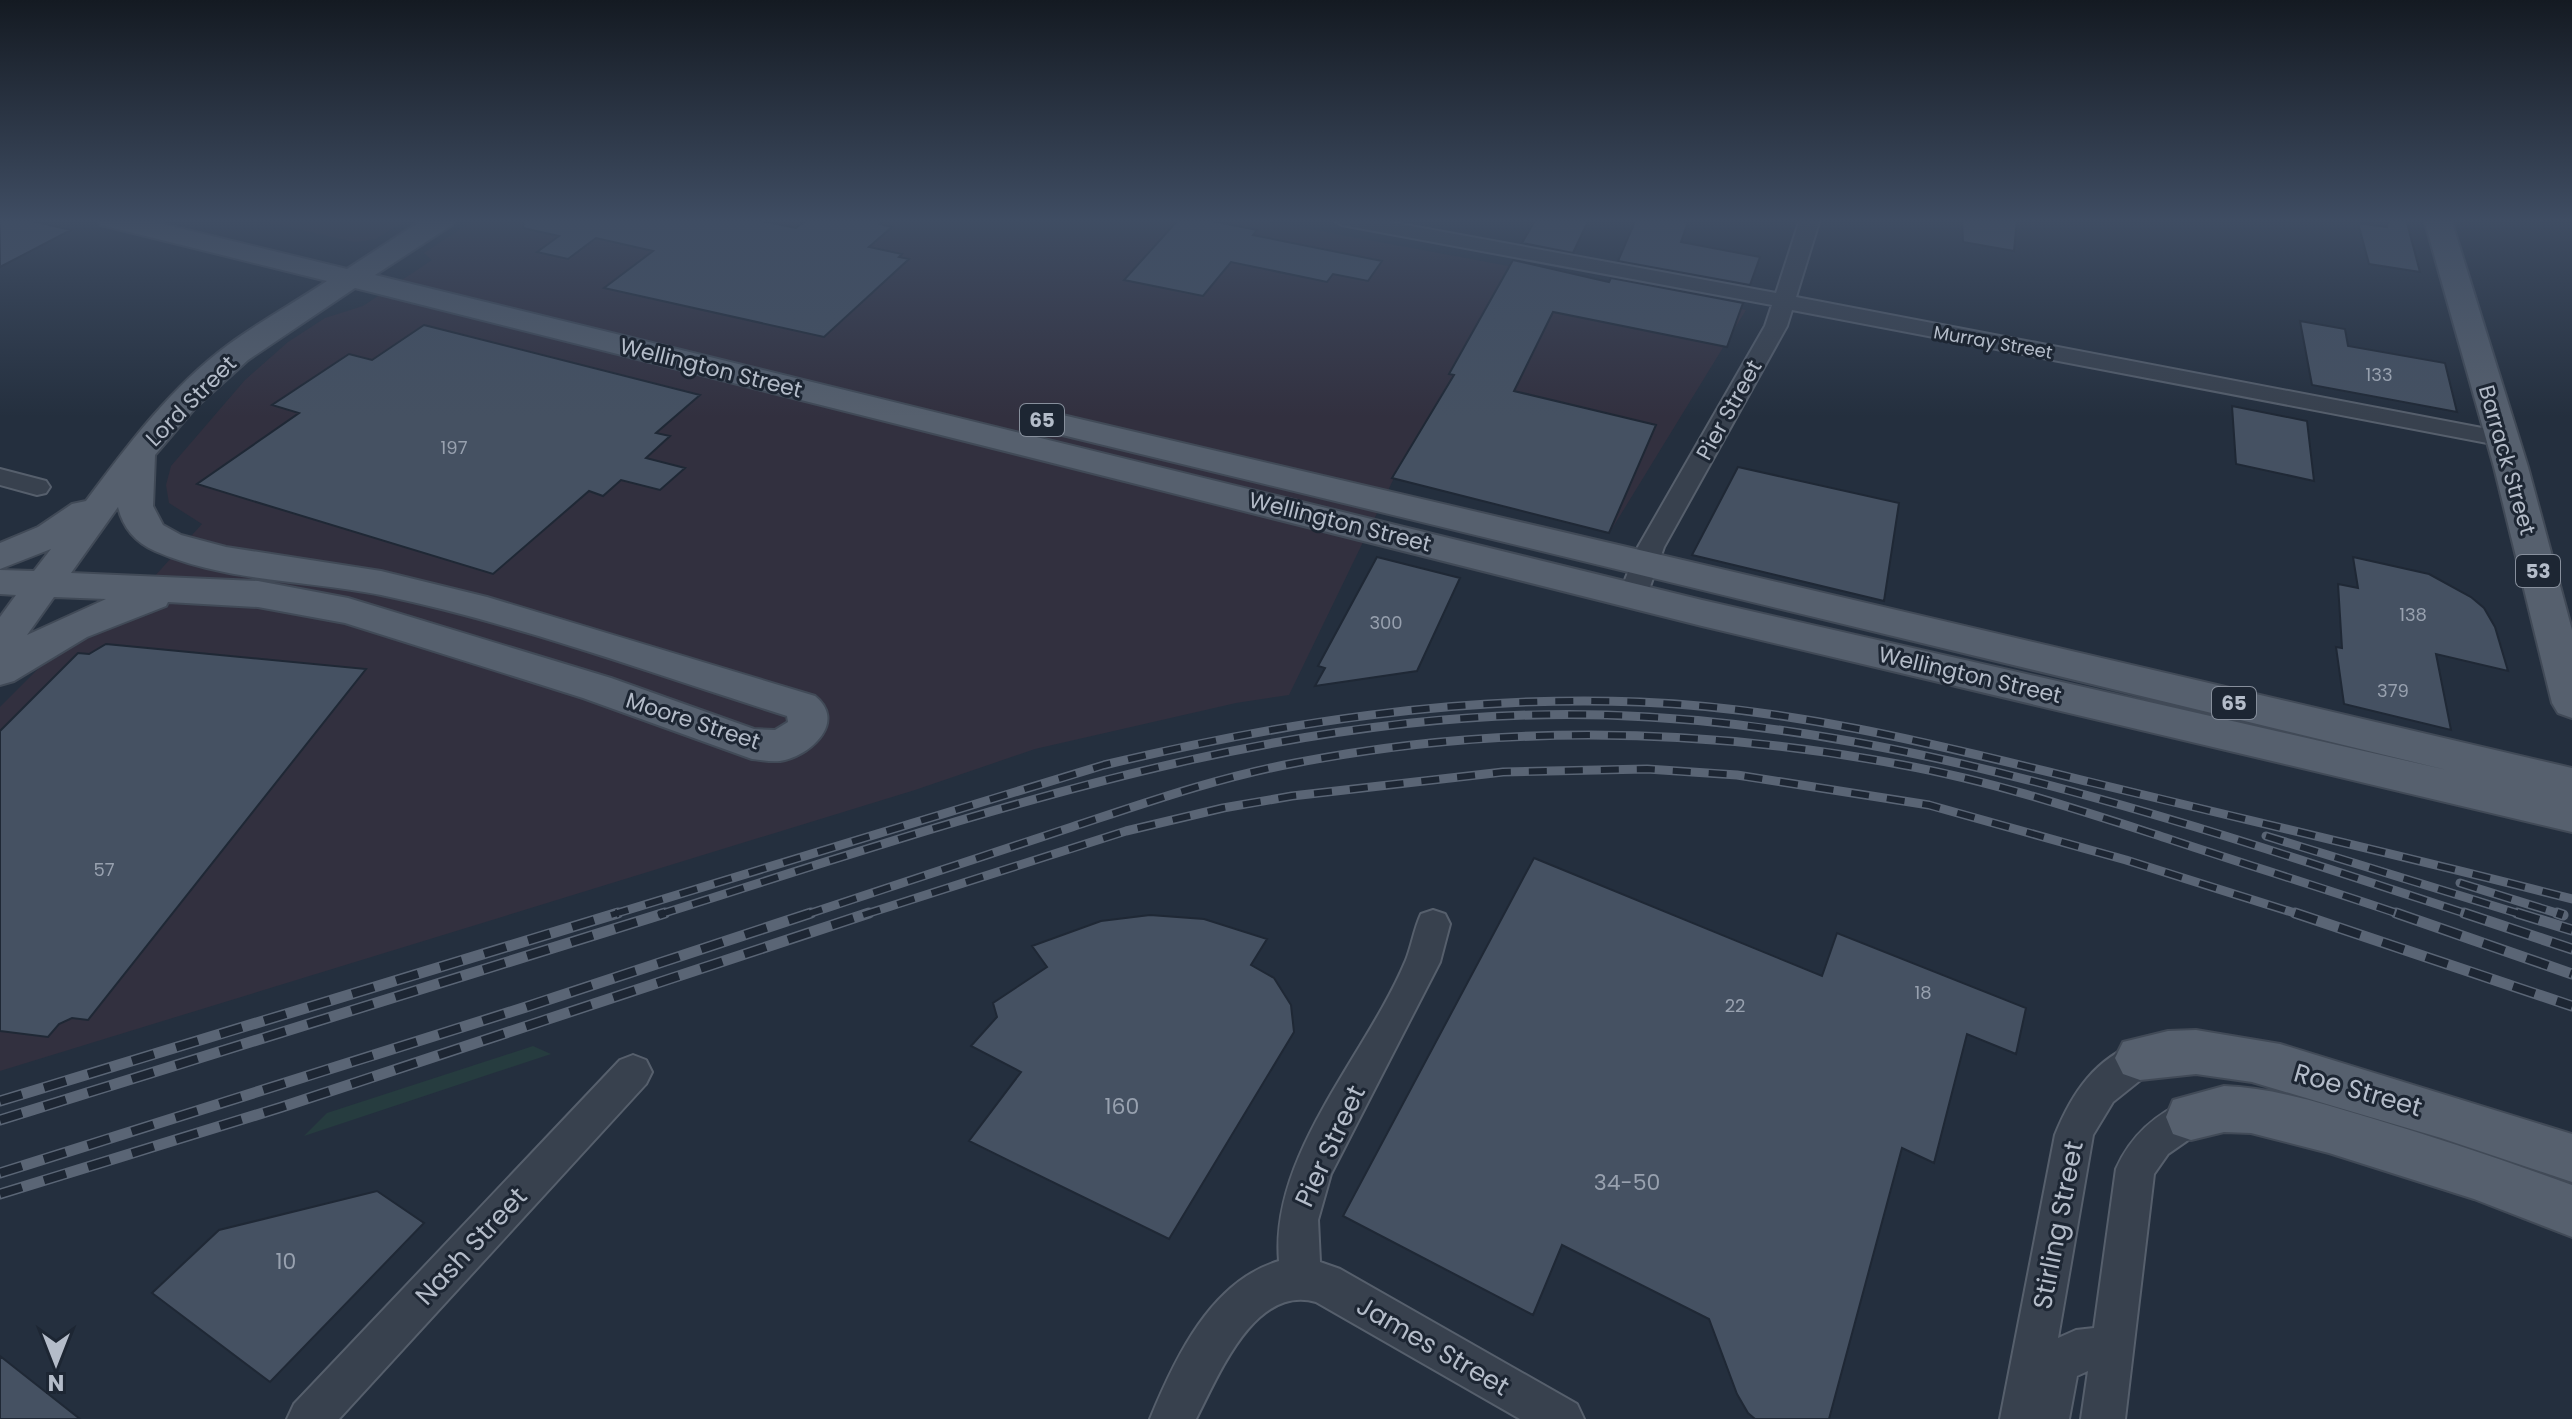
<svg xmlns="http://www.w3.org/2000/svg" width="2572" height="1419" viewBox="0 0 2572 1419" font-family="Poppins,sans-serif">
<rect width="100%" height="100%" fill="#242f3e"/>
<path fill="#32303f" d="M 253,219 L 408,219 L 376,239 L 355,242 Z
M 476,219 L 1255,219 L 1746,310 L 1610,532 L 1395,476 L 1289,695 L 1236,703 L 1035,749 L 915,790 L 0,1071 L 0,707 L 40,667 L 113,622 L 202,524 L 169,503 L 166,485 L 171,466 L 245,380 L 288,342 L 325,318 L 363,306 L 432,260 L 424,253 Z"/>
<path fill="#263c3f" d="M 533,1046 L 551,1054 L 304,1136 L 327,1113 Z"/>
<path fill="#455162" stroke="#1f2835" stroke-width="2" d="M 0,219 L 24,219 L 71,230 L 0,267 Z
M 524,219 L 752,219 L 796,228 L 808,219 L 886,219 L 880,224 L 892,227 L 869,247 L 902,254 L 899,257 L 909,259 L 824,337 L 604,288 L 653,251 L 596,238 L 568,259 L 537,252 L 559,236 L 523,228 Z
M 1179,219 L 1202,219 L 1257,230 L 1253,235 L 1382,261 L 1368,281 L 1333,274 L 1327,282 L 1231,262 L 1203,296 L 1124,280 Z
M 1536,219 L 1589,219 L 1573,253 L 1522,243 Z
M 1636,219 L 1687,219 L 1685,222 L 1688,222 L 1681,242 L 1760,257 L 1750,285 L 1618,261 Z
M 1962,219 L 2017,219 L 2014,251 L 1963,242 Z
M 2388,219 L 2406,219 L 2420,272 L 2369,264 L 2358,223 L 2387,227 Z
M 1513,260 L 1609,282 L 1611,278 L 1743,303 L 1727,347 L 1553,312 L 1514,391 L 1656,425 L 1609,533 L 1392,478 L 1454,375 L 1449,374 Z
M 2300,321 L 2345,329 L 2348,346 L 2445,363 L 2457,412 L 2312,385 Z
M 424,325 L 700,395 L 656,433 L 670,436 L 646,458 L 685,468 L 660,490 L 621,480 L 603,496 L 589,491 L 493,574 L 197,484 L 299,413 L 272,405 L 349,354 L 372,360 Z
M 2232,406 L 2307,421 L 2314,481 L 2236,464 Z
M 1738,467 L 1899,503 L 1884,601 L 1692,555 Z
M 1377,557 L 1460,578 L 1417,671 L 1315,686 L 1325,668 L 1318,666 Z
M 2353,557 L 2429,574 L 2471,597 L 2484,608 L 2495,627 L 2508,671 L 2436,654 L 2451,730 L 2344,704 L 2336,647 L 2342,648 L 2338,584 L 2358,588 Z
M 106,644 L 366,669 L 88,1020 L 72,1018 L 59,1024 L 48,1037 L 0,1031 L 0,731 L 78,653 L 89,654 Z
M 1534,858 L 1822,976 L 1837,933 L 2026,1008 L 2016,1054 L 1967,1034 L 1934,1163 L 1902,1148 L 1829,1419 L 1755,1419 L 1748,1413 L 1737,1394 L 1709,1319 L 1562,1245 L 1533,1315 L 1343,1216 Z
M 1150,915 L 1204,919 L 1267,939 L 1251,965 L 1274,978 L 1291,1005 L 1294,1032 L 1169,1239 L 969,1141 L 1021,1072 L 971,1046 L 997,1017 L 993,1003 L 1047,967 L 1032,946 L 1101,921 Z
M 377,1191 L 424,1223 L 270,1382 L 152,1293 L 219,1230 Z
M 0,1356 L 80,1419 L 0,1419 Z"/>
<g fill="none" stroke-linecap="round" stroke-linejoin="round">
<defs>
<path id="minor" d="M 1332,219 L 1373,219 L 1776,293 L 1800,219 L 1820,219 L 1796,297 L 2503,432 L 2512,434 L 2515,439 L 2512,444 L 2503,446 L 1792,310 L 1787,326 L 1664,547 L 1647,595 L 1643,602 L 1633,604 L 1623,602 L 1619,595 L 1638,547 L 1765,326 L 1772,305 L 1342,225 Z
M 0,469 L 46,481 L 50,487 L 46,493 L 37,495 L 0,485 Z
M 1433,910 L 1445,914 L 1450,924 L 1440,962 L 1331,1174 L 1318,1220 L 1320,1262 L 1340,1269 L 1577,1404 L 1584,1419 L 1520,1419 L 1316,1302 C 1254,1284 1218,1377 1196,1419 L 1150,1419 C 1175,1358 1211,1281 1279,1261 C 1270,1154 1366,1056 1406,960 C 1412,945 1414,929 1421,914 Z
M 2140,1042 L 2153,1046 L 2158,1058 L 2153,1070 L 2113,1102 L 2093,1135 L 2058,1338 L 2076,1330 L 2094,1328 L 2116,1169 C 2131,1135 2156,1113 2191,1099 L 2204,1105 L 2210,1117 L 2204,1129 L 2168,1154 L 2154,1174 L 2125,1419 L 2081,1419 L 2088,1371 L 2077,1376 L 2069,1419 L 2000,1419 L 2055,1135 C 2072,1093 2095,1058 2140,1042 Z
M 633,1055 L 646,1060 L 652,1072 L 646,1084 L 339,1419 L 287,1419 L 294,1404 L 620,1060 Z"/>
<path id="major" d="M 98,219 L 142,219 L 347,269 L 424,219 L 455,219 L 452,225 L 375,275 L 1702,600 L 2447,770 L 1054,433 L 1042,430 L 1038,423 L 1042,416 L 1054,413 L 2572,768 L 2572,832 L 1702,626 L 355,288 L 248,360 L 196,407 L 155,455 L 153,506 L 163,525 L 181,535 L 226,547 L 381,571 L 487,597 L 815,696 C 846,721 813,753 785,760 C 774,763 763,760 752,759 L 583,698 L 345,623 L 258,607 L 168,602 L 166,606 L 87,637 L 14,681 L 0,685 L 0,617 L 16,595 L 0,594 L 0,570 L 34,571 L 51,549 L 0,569 L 0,543 L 38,527 L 72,504 L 86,501 C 127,446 171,387 228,345 C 259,322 294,303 327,281 L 101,225 ZM 118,507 C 123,528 135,542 155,551 C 225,582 307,580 381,595 C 519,624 653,674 787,716 L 788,722 L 775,730 L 754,729 L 611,678 L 348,598 L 258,581 L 71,573 ZM 54,597 L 106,599 L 27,635 Z
M 2424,219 L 2451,219 L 2528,467 L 2572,630 L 2572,718 L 2558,713 L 2552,703 L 2494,467 Z
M 2196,1030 L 2280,1044 L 2572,1134 L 2572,1182 L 2441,1138 L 2252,1082 L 2196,1074 L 2140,1080 L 2123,1074 L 2115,1058 L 2123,1042 L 2168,1031 Z
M 2224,1086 C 2275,1088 2325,1104 2374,1119 C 2441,1139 2506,1161 2572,1185 L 2572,1237 L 2474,1199 L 2329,1153 L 2251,1133 L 2224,1132 L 2191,1140 L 2173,1134 L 2166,1117 L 2173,1100 Z"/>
</defs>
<use href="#minor" stroke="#565f6c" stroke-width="4"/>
<use href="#major" stroke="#414a57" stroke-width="4"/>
<use href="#minor" fill="#38414e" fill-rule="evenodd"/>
<use href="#major" fill="#56606e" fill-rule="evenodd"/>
<defs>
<path id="rail-far1" d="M 2266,836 L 2523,915
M 2460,883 L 2563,915
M 611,915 L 1104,765 C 1280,723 1458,695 1640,702 C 1793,708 1942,746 2090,782 C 2251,821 2412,858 2572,899
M 658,915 C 965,819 1280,705 1607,715 C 1903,724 2191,824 2470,915
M 805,915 C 894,886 983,856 1072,827 C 1145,803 1219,777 1295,763 C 1497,724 1701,727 1903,765 C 1992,781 2079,810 2166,838 C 2244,864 2323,888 2402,915
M 863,915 L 1126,831 L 1223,808 L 1292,796 L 1503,772 L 1647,769 L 1737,775 L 1929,805 L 2126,860 L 2301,915"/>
<path id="rail" d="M 2295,913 L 2572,1006
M 2396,913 L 2572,974
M 2464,913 L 2572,949
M 2517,913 L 2572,930
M 2557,913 L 2563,915
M 0,1101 L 618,913
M 0,1120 L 665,913
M 0,1173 L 526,1007 L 811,913
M 0,1194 L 282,1107 L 869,913"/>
</defs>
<use href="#rail-far1" stroke="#5a6575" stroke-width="9"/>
<use href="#rail" stroke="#5a6575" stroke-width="11"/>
<use href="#rail-far1" stroke="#1d2633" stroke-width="6" stroke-dasharray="18" stroke-linecap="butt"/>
<use href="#rail" stroke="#1d2633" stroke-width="8" stroke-dasharray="23" stroke-linecap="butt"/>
</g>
<linearGradient id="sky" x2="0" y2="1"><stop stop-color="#141a22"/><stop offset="0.53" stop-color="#3f4d63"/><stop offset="1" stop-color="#3f4d63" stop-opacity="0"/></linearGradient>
<rect width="2572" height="417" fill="url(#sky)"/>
<g text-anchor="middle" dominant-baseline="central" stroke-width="6" stroke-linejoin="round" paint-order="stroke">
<g font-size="18" fill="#b4bcc9" stroke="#1d2633">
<text transform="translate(1993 342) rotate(10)">Murray Street</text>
</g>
<g font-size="18" fill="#98a1af">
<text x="2379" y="374">133</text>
<text x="454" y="447">197</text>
<text x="2413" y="614">138</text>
<text x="1386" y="622">300</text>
<text x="2393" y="690">379</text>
<text x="104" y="869">57</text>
<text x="1923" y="992">18</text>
<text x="1735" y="1005">22</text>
</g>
<g fill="#1d2633" stroke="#878f9c" stroke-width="2">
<rect x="1020" y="404" width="44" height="32" rx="6"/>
<rect x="2516" y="555" width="44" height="32" rx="6"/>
<rect x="2212" y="687" width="44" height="32" rx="6"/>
</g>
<g font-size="20" font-weight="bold" fill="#b4bcc9">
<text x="1042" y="420">65</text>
<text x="2538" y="571">53</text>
<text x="2234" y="703">65</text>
</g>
<g font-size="22" fill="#b4bcc9" stroke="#1d2633">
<text transform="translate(711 368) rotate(14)">Wellington Street</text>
<text transform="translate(191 401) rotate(-45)">Lord Street</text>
<text transform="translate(1729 410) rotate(-61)">Pier Street</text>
<text transform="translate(2507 460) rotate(74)">Barrack Street</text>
<text transform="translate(1340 522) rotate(14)">Wellington Street</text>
<text transform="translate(1970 675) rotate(13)">Wellington Street</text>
<text transform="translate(693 721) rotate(18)">Moore Street</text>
</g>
<g font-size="22" fill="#98a1af">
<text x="1122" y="1106">160</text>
<text x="1627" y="1182">34-50</text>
<text x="286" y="1261">10</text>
</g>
<g font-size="26" fill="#b4bcc9" stroke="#1d2633">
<text transform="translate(2358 1090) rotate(16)">Roe Street</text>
<text transform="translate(1330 1146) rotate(-65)">Pier Street</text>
<text transform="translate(2058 1225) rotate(-79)">Stirling Street</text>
<text transform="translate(471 1246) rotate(-47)">Nash Street</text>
<text transform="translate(1433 1346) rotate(30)">James Street</text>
</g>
</g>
<g transform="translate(56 1363) rotate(180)" stroke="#1d2633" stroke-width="6" paint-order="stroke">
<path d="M0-6L14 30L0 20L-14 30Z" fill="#b4bcc9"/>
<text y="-12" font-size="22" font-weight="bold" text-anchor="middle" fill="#b4bcc9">N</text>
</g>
</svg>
